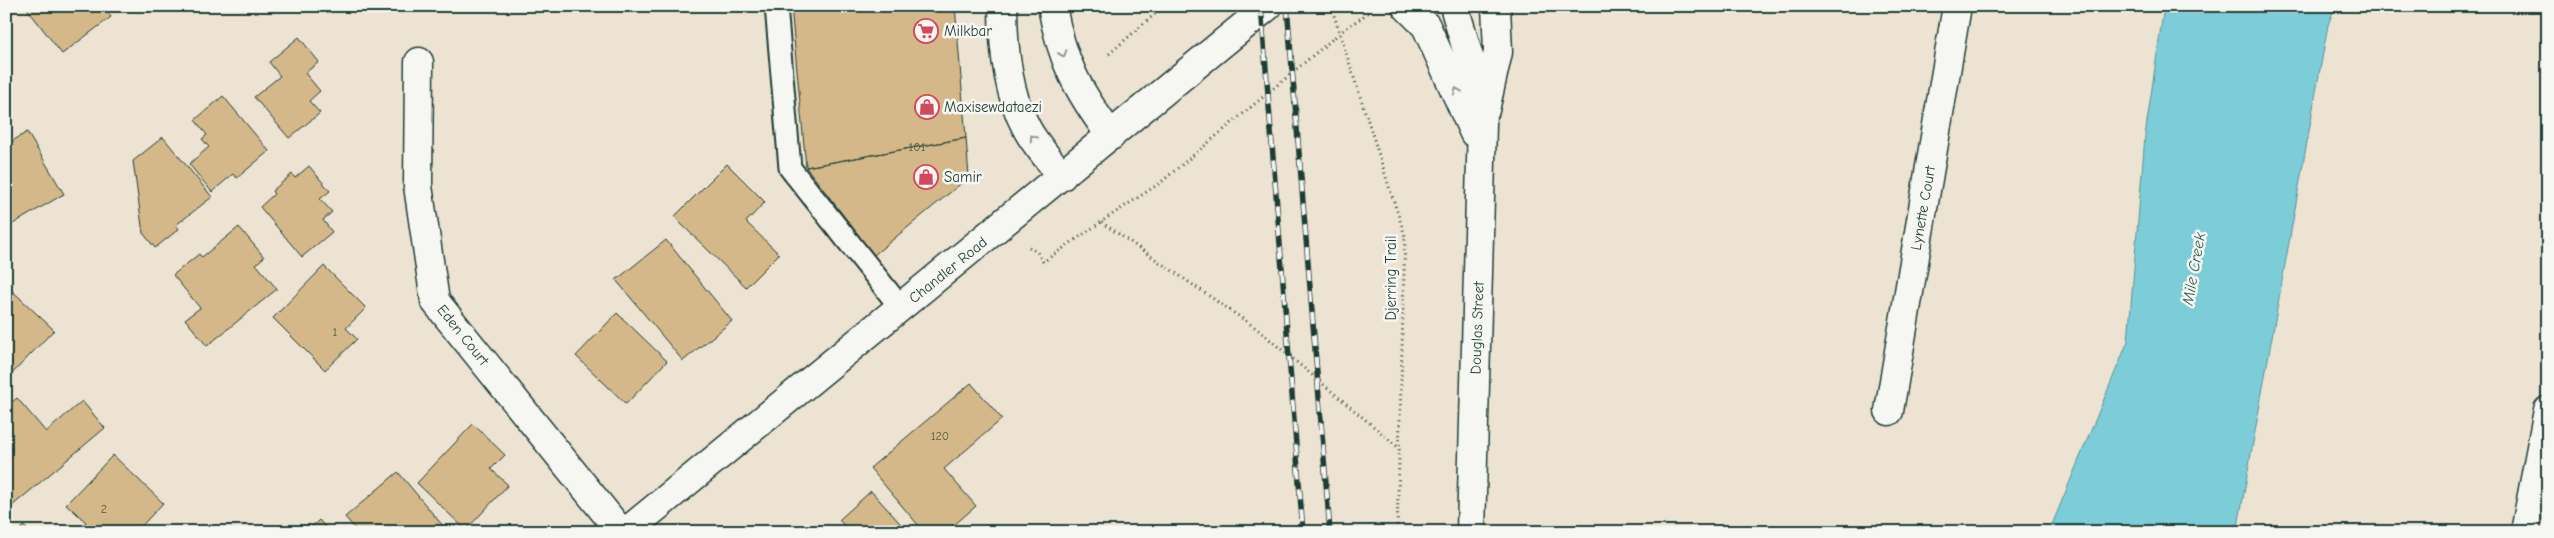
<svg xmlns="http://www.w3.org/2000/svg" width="2554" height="538" viewBox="0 0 2554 538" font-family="'Comic Neue',sans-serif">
<rect width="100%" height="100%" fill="#ece3d2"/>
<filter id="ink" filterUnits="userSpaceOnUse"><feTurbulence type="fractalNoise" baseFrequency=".02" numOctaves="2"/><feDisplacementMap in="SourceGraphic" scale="10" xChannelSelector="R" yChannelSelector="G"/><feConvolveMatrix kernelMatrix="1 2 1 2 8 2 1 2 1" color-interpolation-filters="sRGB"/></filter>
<g filter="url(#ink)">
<path fill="#7dcdd8" stroke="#579396" d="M 2164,6 L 2335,6 L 2328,25 L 2237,532 L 2049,532 L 2128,341 L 2145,136 Z"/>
<path fill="#d4b889" stroke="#1f3d34" d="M 25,6 L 104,6 L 111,17 L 62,54 Z
M 163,6 L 176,6 L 169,12 Z
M 791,6 L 955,6 L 966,138 L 806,167 Z
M 299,37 L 319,62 L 305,73 L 320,91 L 309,101 L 320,113 L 289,138 L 254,97 L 280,76 L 269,62 Z
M 223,96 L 269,151 L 237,178 L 233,174 L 212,192 L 189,164 L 209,147 L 202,139 L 207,135 L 195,120 Z
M 27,132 L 64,194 L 6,228 L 6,145 Z
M 163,137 L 212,197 L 176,225 L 179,229 L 155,248 L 143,233 L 133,161 Z
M 966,138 L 969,177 L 874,255 L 806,167 Z
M 727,164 L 765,202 L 746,222 L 779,254 L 746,287 L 674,217 Z
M 309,166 L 330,191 L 320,199 L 332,212 L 323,220 L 332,232 L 302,257 L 260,207 L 274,194 L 272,191 L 292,174 L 295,178 Z
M 239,227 L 264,257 L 256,264 L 277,289 L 207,346 L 185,319 L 200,308 L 173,275 L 199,254 L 202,257 Z
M 666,240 L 732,321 L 683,361 L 616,280 Z
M 324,266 L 366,308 L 346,328 L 357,339 L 325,370 L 273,318 Z
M 6,285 L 54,330 L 6,380 Z
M 617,313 L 667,361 L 626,404 L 576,356 Z
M 971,383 L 1002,419 L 944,469 L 976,506 L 946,532 L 924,532 L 870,468 Z
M 17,398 L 46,432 L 82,401 L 105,428 L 6,511 L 6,407 Z
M 473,424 L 505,455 L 491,469 L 508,485 L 466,530 L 417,483 Z
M 113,455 L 163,503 L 136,532 L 76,532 L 86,522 L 66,504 Z
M 398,472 L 448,532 L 358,532 L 345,517 Z
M 871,491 L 908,532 L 850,532 L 839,520 Z
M 319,520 L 330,532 L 306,532 Z
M 24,526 L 29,532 L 18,532 Z"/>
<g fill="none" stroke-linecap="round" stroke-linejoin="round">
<defs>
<path id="lane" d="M 776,6 L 790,168 L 901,308"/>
<path id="street" d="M 419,62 L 418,186 L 435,301 L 621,532
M 1889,411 L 1957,6
M 2525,532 L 2548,410"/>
<path id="secondary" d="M 1003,6 C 1003,45 1007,92 1026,127 C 1035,145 1050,160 1062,176
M 1052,6 C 1062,62 1078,91 1111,136
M 1406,6 L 1426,26 L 1474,133
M 1454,6 L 1475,77 L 1482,124 L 1471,532
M 1485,110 L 1498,52 L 1496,6"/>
<path id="primary" d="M 626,532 L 1268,6"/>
</defs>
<use href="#lane" stroke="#1f3d34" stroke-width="25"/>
<use href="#street" stroke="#1f3d34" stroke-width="31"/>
<use href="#secondary" stroke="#1f3d34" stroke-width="31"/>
<use href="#primary" stroke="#1f3d34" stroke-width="31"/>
<path stroke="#1f3d34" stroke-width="3" stroke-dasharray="1 4" stroke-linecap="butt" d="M 1331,6 L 1405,236 L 1397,532
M 1372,10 L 1341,32 L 1160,183 L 1101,222 L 1256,328 L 1398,447
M 1109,54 L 1164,6
M 1029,247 L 1037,252 L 1043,262 L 1101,222"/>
<use href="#lane" stroke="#f6f6f2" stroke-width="21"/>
<use href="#street" stroke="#f6f6f2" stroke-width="28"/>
<use href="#secondary" stroke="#f6f6f2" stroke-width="28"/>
<use href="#primary" stroke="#f6f6f2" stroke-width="28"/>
<defs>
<path id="rail" d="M 1261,6 L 1303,532
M 1287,6 L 1330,532"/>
</defs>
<use href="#rail" stroke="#1f3d34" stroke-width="5.5"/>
<use href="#rail" stroke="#f6f6f2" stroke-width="4" stroke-dasharray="11" stroke-linecap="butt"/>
</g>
<defs><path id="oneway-chevron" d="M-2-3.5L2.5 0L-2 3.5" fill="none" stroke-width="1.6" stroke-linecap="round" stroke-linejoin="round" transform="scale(1.25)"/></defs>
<g stroke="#8a9a93">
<use href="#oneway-chevron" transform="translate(1063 54) rotate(71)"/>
<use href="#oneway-chevron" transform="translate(1457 91) rotate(-113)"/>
<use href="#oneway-chevron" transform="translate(1033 138) rotate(-124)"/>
</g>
</g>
<defs>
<symbol id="supermarket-ring" viewBox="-11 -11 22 22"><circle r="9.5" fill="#f6f6f2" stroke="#d1495b" stroke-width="1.5"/><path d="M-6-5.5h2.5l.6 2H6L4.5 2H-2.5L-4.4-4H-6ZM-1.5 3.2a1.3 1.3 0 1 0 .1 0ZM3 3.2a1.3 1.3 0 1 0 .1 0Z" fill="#d1495b"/></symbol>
<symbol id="shop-ring" viewBox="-11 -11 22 22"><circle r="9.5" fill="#f6f6f2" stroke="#d1495b" stroke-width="1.5"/><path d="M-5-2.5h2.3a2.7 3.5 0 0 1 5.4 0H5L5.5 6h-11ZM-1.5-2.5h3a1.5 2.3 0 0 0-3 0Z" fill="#d1495b"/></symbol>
</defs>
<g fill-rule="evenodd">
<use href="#supermarket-ring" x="912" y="17" width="28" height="28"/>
<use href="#shop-ring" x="913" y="93" width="28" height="28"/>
<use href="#shop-ring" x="912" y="163" width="28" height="28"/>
</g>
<g text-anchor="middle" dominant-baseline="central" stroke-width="5" stroke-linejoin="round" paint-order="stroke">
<g font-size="12" fill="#4c5c49">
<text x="917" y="147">101</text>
<text x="335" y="332">1</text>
<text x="940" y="436">120</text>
<text x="104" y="509">2</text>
</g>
<g font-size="15" fill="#1f3d34" stroke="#f6f6f2" text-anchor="start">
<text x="944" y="31">Milkbar</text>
<text x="944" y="107">Maxisewdataezi</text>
<text x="944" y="177">Samir</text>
</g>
<g font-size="15" fill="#1f3d34" stroke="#f6f6f2">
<text transform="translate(1923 208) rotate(-80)">Lynette Court</text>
<text transform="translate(948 270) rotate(-39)">Chandler Road</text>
<text transform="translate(1391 278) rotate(-90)">Djerring Trail</text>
<text transform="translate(1477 328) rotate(-88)">Douglas Street</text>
<text transform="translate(463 335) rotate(51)">Eden Court</text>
</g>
<g font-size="16" font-style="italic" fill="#325a55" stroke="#f6f6f2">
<text transform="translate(2194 269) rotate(-80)">Mile Creek</text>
</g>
</g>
<rect width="2554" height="538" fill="none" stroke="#f6f6f2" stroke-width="25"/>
<rect x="12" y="12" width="2529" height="513" fill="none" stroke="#1f3d34" stroke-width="2" filter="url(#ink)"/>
</svg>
